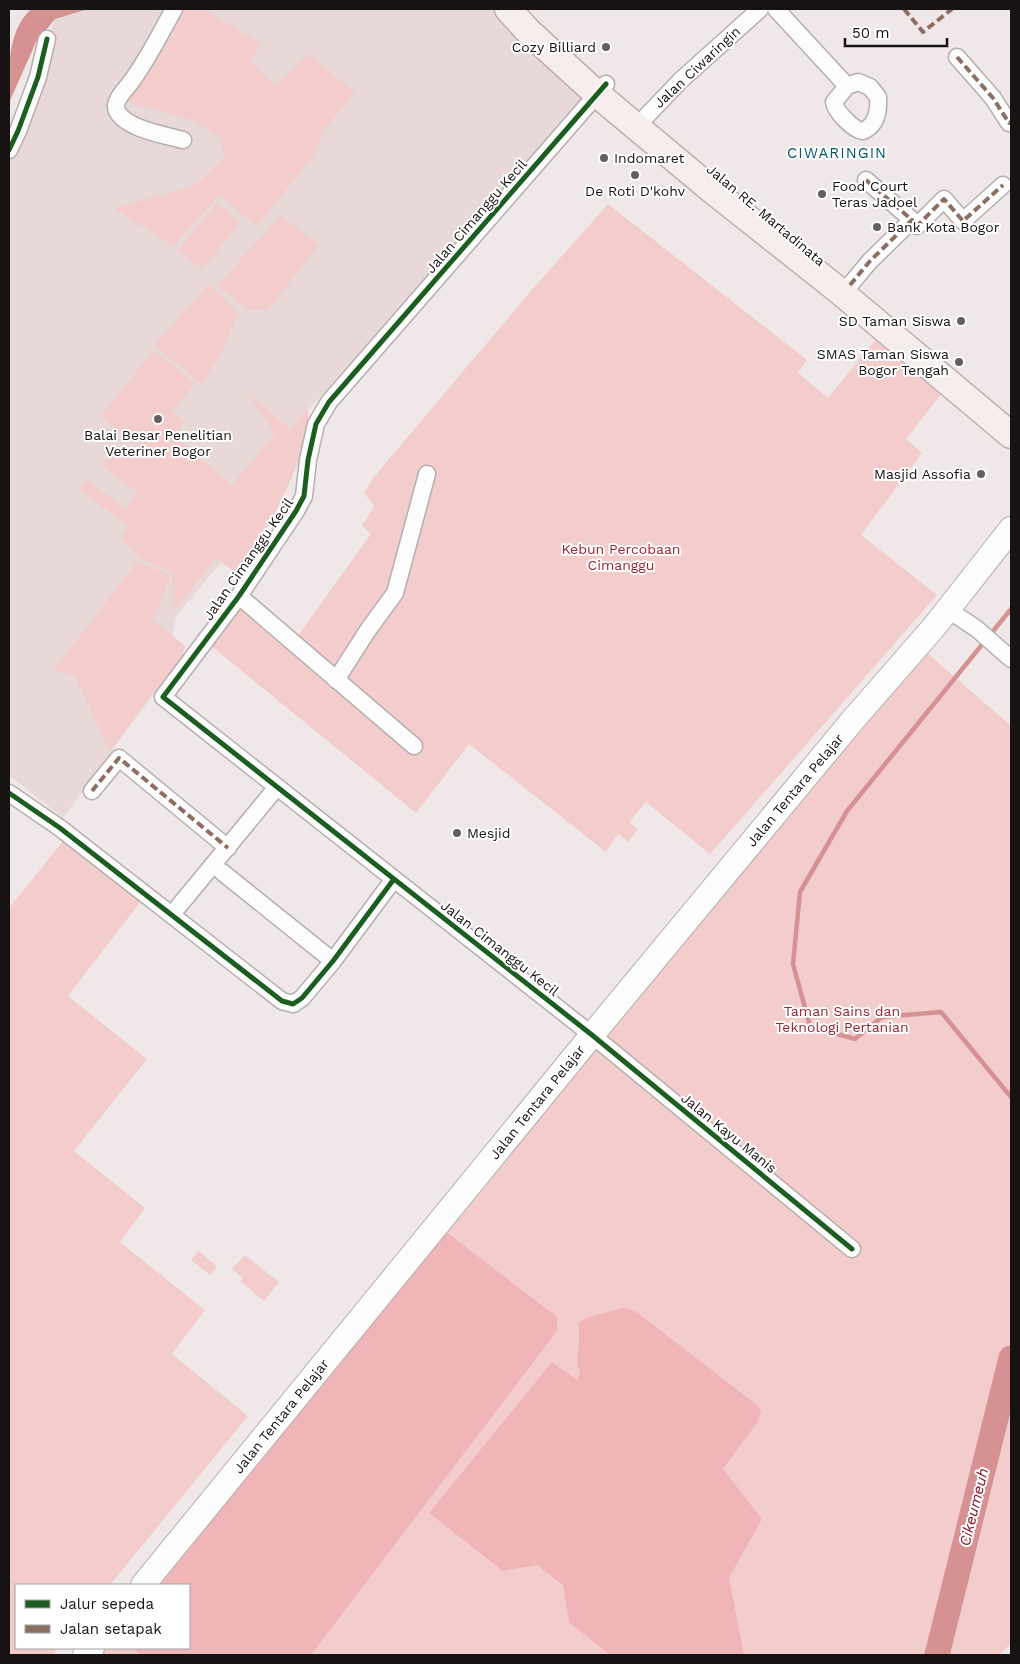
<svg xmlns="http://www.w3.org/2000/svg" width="1020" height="1664" viewBox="0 0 1020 1664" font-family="'Work Sans',sans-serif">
<rect width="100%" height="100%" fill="#f0e8e8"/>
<path fill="#e8d8d7" d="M 84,9 L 502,9 L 585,96 L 544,146 L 308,410 L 308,428 L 291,479 L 177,615 L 157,689 L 63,818 L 9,775 L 9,133 L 55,19 Z"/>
<path fill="#f3cccc" d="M 174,9 L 204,9 L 262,44 L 249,60 L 275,86 L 308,54 L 355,92 L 326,127 L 312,158 L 256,226 L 219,195 L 173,246 L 114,208 L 193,187 L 225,157 L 219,136 L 189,119 L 122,101 Z
M 217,203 L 240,222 L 203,269 L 178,250 Z
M 608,204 L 807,360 L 798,373 L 828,398 L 876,339 L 942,393 L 906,439 L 922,453 L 861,535 L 937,595 L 710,854 L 646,802 L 629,822 L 638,829 L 628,842 L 618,834 L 606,852 L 469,744 L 416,813 L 210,645 L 245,601 L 295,640 L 371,534 L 362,526 L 374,506 L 364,493 L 373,478 L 530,292 Z
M 281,215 L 319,245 L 268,310 L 249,310 L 217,286 Z
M 208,285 L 239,312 L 221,353 L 202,384 L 154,345 Z
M 154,350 L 195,383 L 173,412 L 185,422 L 175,436 L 232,485 L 275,434 L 246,391 L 291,430 L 306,410 L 308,411 C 308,464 265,529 241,576 L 215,558 L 173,612 L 172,572 L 139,558 L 121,538 L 128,526 L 79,489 L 86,480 L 126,508 L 138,493 L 101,465 L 114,448 L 129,460 L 139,447 L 101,416 Z
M 137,562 L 171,575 L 160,604 L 152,619 L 185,646 L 181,660 L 154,692 L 110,751 L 74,675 L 54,670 Z
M 926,652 L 1011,726 L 1011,1643 L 999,1655 L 100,1655 L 106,1648 L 189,1648 L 189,1585 L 157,1585 L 599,1045 Z
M 64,840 L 141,901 L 68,996 L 147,1059 L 74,1151 L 145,1208 L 120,1242 L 205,1310 L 172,1354 L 248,1416 L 110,1585 L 16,1585 L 16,1648 L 59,1648 L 52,1655 L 9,1655 L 9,908 Z
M 198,1251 L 217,1266 L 210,1275 L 191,1260 Z
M 245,1255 L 279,1282 L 264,1301 L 240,1281 L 243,1278 L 232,1269 Z"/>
<path fill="#f0b6b7" d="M 445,1231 L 557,1317 L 557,1331 L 311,1655 L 141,1655 L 132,1648 L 189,1648 L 189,1585 L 159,1585 Z
M 623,1308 L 632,1310 L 639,1314 L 757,1405 L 761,1411 L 759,1420 L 723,1469 L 762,1519 L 729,1578 L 744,1655 L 610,1655 L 569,1622 L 563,1585 L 537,1565 L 503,1571 L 429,1513 L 552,1362 L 577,1380 L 580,1373 C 575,1357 579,1353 579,1338 C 579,1331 578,1328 580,1322 L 589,1317 Z"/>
<path fill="#d69193" d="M 31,9 L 88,9 L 55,19 L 36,42 L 9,103 C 9,71 6,33 31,9 Z"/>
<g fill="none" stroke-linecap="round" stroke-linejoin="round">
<path stroke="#d69193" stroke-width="4.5" d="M 990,635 L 1011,609
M 985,641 L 847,811 L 800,892 L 793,964 L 810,1026 L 855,1039 L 882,1017 L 941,1012 L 1011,1097"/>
<path stroke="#d69193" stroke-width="25" d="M 937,1655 L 1011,1358"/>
<defs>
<path id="minor" d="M 174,9 C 160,34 148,59 131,82 C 126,89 112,102 117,111 C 126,129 165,135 183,140
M 776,9 L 847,86
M 957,57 L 993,98 L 1009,123 L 1011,122
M 858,82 L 870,87 L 878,97 C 879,111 877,125 863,131 C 853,130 835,111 834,102 L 847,86 Z
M 606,84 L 329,402 L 316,424 L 308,460 L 304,496 L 296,511 L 239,596 L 163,697 L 592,1035 L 852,1249
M 636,127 L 681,80 L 760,9
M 9,150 L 18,131 L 38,77 L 47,39
M 866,180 L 912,220
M 850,285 L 870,261 L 912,220 L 917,226 L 944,199 L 963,221 L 1003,185
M 239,596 L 414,746
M 947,609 L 977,629 L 1011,659
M 336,680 L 368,630 L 395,593 L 427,474
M 92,791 L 119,758 L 228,848
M 9,793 L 60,828 L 282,1001 L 293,1004 L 302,998 L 333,961 L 394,879
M 222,872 L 333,961
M 178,907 L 277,787"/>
<path id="secondary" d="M 143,1585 L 592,1035 L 852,721 L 934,627 L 1011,529
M 85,1655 L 92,1648"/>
<path id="primary" d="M 508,9 L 528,31 L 597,94 L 712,190 L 837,289 L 1011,435"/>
</defs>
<use href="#minor" stroke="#b5aeae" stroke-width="19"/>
<use href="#secondary" stroke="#b5aeae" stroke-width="26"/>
<use href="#primary" stroke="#bfaeaf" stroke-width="29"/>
<use href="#minor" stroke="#fdfcfc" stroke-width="16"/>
<use href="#secondary" stroke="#fdfcfc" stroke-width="24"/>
<use href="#primary" stroke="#f6eded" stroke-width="26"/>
<path stroke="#8d6e63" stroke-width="4" stroke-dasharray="8 4" stroke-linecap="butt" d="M 904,9 L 923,32 L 952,9
M 957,57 L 993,98 L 1009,123 L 1011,122
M 866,180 L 912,220
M 850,285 L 870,261 L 912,220 L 917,226 L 944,199 L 963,221 L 1003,185
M 92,791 L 119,758 L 228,848"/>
<defs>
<path id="cycleway" d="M 606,84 L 329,402 L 316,424 L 308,460 L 304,496 L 296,511 L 239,596 L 163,697 L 592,1035 L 852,1249
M 9,150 L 18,131 L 38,77 L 47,39
M 9,793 L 60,828 L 282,1001 L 293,1004 L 302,998 L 333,961 L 394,879"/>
</defs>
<use href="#cycleway" stroke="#fff" stroke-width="8"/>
<use href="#cycleway" stroke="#1b5e20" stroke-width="5"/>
</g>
<g fill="#645e5e" stroke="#fff" stroke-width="2">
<circle cx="606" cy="47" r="5"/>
<circle cx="604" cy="158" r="5"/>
<circle cx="635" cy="175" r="5"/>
<circle cx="822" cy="194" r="5"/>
<circle cx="877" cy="227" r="5"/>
<circle cx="961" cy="321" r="5"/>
<circle cx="959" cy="362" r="5"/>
<circle cx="158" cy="419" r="5"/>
<circle cx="981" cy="474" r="5"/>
<circle cx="457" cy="833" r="5"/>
</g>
<g text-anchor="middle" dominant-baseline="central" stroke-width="4" stroke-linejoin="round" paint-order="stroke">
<g font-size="14" fill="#181313" stroke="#fff" text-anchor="end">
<text x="596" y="47">Cozy Billiard</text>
<text x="614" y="158" text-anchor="start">Indomaret</text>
<text x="832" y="186" text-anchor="start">Food Court<tspan x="832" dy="16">Teras Jadoel</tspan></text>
<text x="635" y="191" text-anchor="middle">De Roti D'kohv</text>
<text x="887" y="227" text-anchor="start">Bank Kota Bogor</text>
<text x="951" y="321">SD Taman Siswa</text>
<text x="949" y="354">SMAS Taman Siswa<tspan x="949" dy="16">Bogor Tengah</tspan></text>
<text x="158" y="435" text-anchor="middle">Balai Besar Penelitian<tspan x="158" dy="16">Veteriner Bogor</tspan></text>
<text x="971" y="474">Masjid Assofia</text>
<text x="467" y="833" text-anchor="start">Mesjid</text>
</g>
<g font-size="14" fill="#181313" stroke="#fff">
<text transform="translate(697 67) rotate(-43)">Jalan Ciwaringin</text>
<text transform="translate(766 215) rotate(40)">Jalan RE. Martadinata</text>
<text transform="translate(476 216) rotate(-49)">Jalan Cimanggu Kecil</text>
<text transform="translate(248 559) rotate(-55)">Jalan Cimanggu Kecil</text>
<text transform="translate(795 790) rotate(-50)">Jalan Tentara Pelajar</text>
<text transform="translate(500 948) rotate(38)">Jalan Cimanggu Kecil</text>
<text transform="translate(537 1102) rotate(-51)">Jalan Tentara Pelajar</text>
<text transform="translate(729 1133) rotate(39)">Jalan Kayu Manis</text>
<text transform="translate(281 1416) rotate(-51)">Jalan Tentara Pelajar</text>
</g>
<g font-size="14" fill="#992534" stroke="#fff">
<text x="621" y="549">Kebun Percobaan<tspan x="621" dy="16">Cimanggu</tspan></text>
<text x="842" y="1011">Taman Sains dan<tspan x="842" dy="16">Teknologi Pertanian</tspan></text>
</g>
<g font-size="15" letter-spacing="1" fill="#035971" stroke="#fff">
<text x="837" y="153">CIWARINGIN</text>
</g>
<g font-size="15" font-style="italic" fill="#891328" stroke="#fff">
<text transform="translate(974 1507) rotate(-76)">Cikeumeuh</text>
</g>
</g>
<rect width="1020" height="1664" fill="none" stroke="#181313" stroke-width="20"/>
<rect x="15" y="1584" width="175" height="65" fill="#ffffff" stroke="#a3a1a1"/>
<rect x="25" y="1600" width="25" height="8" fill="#1b5e20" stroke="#a3a1a1"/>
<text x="60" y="1609" font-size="15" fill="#181313">Jalur sepeda</text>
<rect x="25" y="1625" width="25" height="8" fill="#8d6e63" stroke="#a3a1a1"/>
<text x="60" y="1634" font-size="15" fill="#181313">Jalan setapak</text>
<path d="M845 38v8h102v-8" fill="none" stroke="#181313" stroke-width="2.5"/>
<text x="852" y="38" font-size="15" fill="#181313" stroke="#ffffff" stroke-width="4" paint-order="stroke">50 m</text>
</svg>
